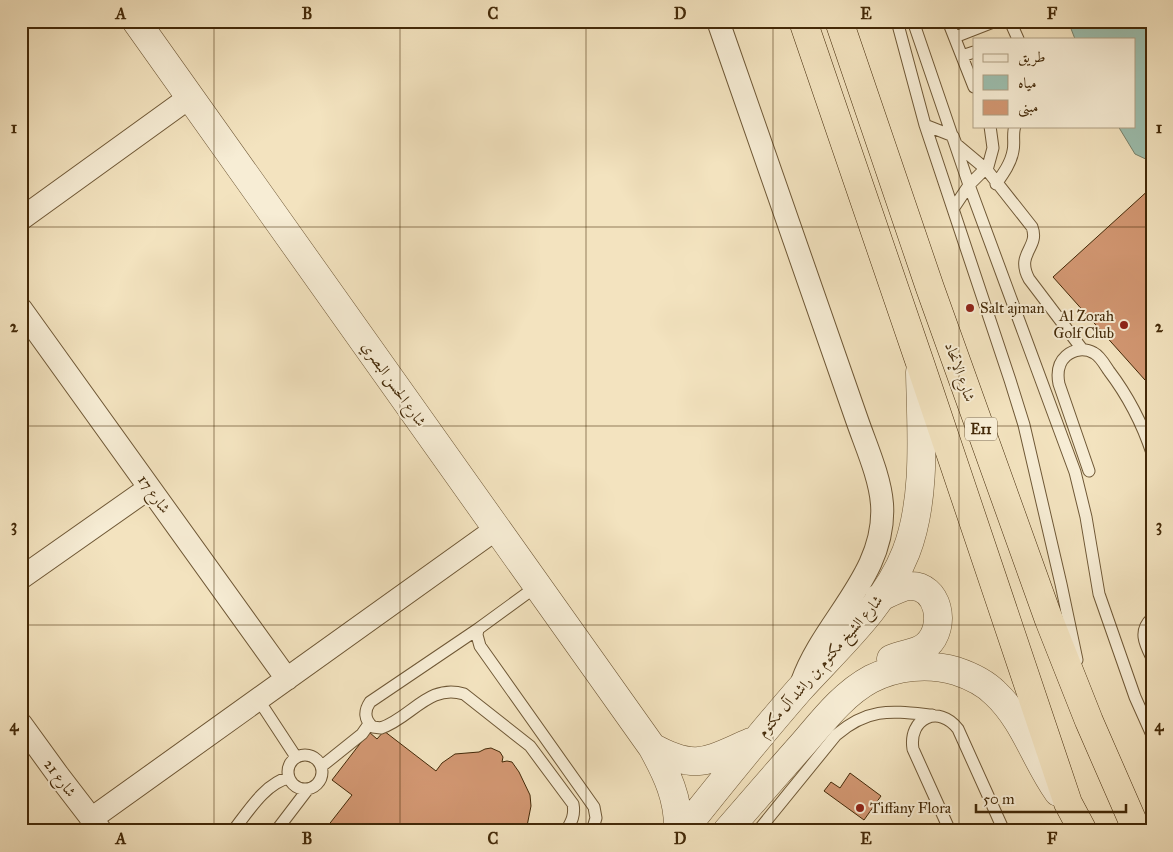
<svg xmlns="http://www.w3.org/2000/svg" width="1173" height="852" viewBox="0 0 1173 852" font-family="'IM FELL Great Primer',Amiri,serif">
<rect width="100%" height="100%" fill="#f3e3bf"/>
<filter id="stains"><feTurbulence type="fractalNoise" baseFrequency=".004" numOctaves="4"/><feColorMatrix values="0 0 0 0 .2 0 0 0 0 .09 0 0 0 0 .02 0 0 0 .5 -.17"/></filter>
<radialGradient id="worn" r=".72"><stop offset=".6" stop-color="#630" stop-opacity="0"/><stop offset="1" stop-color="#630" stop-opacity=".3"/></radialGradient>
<path fill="#9cbeae" stroke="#78826c" d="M 1068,21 L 1152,21 L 1152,162 L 1135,154 L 1118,126 L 1134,126 L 1134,39 L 1075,39 Z"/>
<path fill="#d29772" stroke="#432908" d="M 1152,187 L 1152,374 L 1145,380 L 1053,277 Z
M 384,731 L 436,771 L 442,763 L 455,754 L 479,752 L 485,749 L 491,748 L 500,752 L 503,757 L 502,762 L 507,761 L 512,762 L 519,772 L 530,795 L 531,806 L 526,831 L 332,831 L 327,827 L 352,795 L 332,780 L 369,732 L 377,739 Z
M 850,773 L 881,796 L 864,820 L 824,791 L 831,782 L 840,788 Z"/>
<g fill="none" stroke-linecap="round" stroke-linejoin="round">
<defs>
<path id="service" d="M 897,21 L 925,125 L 1010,380 L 1024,425 L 1061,584 L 1077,660
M 913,21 L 969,185 L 1075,472 L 1086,517 L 1099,594 L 1135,697 L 1152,735
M 948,21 L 974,87
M 1010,21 L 1018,39
M 955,37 L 996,21
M 962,56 L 974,52
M 925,125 L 953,136 L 956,144 L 987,170 L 1032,227 C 1040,248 1015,253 1029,279 L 1082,349
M 987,170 L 993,148 L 990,126
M 996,184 C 1003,174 1011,163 1013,151 C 1015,143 1012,134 1015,126
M 953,209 L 969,185 L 985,169
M 1089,471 L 1059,384 C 1057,374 1057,364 1066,356 C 1074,349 1085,348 1094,353 C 1100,356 1105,365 1109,371 C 1128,396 1142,423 1152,453
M 1152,618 C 1138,631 1145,644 1152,658
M 478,629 L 537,586
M 258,699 L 296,757
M288 772a17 17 0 1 1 34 0a17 17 0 1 1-34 0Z
M 322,766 L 362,734 L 369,724
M 233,831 C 247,813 266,782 289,778
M 276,831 L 308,789
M 566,831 C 572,821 575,815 573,804 L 530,746 L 464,694 C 429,683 411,718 381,728 L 373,727 C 364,720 364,711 370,702 L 478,629 L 477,635 L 480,646 L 594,807 L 596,818 L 592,831
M 758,831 L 836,735 C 869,707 891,711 932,715
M 950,831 L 913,749 C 908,718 939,704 958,729 L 1004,831"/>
<path id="minor" d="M 718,21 L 857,420 C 866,446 880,477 882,504 C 887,574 824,620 802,682
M 21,219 L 190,97
M 21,309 L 287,679
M 21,578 L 149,488
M 21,724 L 58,775 L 101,831
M 91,819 L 496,529"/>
<path id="tertiary" d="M 136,21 L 652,747 C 667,774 679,799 678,831
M 879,598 C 888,594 899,587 909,586 C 939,584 947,627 927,645 C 918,654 903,653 891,659
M 652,747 C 697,772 708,760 751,742
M 683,831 C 721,783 759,736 799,690 C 837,648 885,606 906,552 C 927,498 921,429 920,372
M 727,831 C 752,802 777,773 802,745 C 822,722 843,694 871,679 C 897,666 928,663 956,671 C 971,676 984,682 995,693 C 1025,721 1035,760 1058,792"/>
<path id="trunk" d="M 803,21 L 920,363 L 1068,803 L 1083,831
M 839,21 L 930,288 L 1049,620 L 1089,721 L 1137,831"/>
</defs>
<use href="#service" stroke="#6f5836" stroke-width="13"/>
<use href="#minor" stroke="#6f5836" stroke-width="24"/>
<use href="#tertiary" stroke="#6f5836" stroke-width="29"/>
<use href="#trunk" stroke="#432908" stroke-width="29"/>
<use href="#service" stroke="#f7edd5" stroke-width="11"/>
<use href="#minor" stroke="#f7edd5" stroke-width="22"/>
<use href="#tertiary" stroke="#f7edd5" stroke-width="28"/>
<use href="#trunk" stroke="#f3e3bf" stroke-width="28"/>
</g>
<path fill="none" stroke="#432908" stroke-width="1" stroke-opacity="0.55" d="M 214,21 L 214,831M 400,21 L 400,831M 586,21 L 586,831M 773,21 L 773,831M 959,21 L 959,831M 21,227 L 1152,227M 21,426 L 1152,426M 21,625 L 1152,625"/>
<g fill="#8f2418" stroke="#f7edd5" stroke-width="2">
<circle cx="970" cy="308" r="5"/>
<circle cx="1124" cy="325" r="5"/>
<circle cx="860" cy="808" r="5"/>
</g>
<g text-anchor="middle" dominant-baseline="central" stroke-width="4" stroke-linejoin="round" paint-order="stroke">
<rect fill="#f7edd5" stroke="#796446" stroke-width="1" x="965" y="417.5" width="32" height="23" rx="4"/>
<g font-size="14" font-weight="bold" fill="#432908">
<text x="981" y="429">E11</text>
</g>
<g font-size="15" fill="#432908" stroke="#f7edd5" text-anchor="start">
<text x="980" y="308">Salt ajman</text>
<text x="1114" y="316" text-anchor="end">Al Zorah<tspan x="1114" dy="17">Golf Club</tspan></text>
<text x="870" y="808">Tiffany Flora</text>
</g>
<g font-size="15" fill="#432908" stroke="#f7edd5">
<text transform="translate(960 372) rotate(70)">شارع الإتحاد</text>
<text transform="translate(394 384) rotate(55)">شارع الحسن البصري</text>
<text transform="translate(154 494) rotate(54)">شارع 17</text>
<text transform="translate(820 666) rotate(-49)">شارع الشيخ مكتوم بن راشد آل مكتوم</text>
<text transform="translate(60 778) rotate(53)">شارع 21</text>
</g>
</g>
<rect width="1173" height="852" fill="none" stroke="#f3e3bf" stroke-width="55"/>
<rect x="973" y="38" width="162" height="90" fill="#f7edd5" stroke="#af9f83"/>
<rect x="983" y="54" width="25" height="8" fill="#f7edd5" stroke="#af9f83"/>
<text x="1018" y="62" font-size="15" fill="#432908">طريق</text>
<rect x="983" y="75" width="25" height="15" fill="#9cbeae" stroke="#af9f83"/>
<text x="1018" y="88" font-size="15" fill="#432908">مياه</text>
<rect x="983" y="100" width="25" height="15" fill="#d29772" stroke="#af9f83"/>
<text x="1018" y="112" font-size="15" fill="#432908">مبنى</text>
<path d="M976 804v8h150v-8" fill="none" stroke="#432908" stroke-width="2.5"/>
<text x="983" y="804" font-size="15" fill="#432908" stroke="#f7edd5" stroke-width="4" paint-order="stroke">50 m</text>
<rect x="28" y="28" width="1118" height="796" fill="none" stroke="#432908" stroke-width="2"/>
<g font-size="16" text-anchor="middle" font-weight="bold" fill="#432908">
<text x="121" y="19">A</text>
<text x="307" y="19">B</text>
<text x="493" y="19">C</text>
<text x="680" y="19">D</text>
<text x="866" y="19">E</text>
<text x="1052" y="19">F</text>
<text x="14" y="133">1</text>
<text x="1159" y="133">1</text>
<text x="14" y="332">2</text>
<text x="1159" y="332">2</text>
<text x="14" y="531">3</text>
<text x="1159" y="531">3</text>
<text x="14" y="731">4</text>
<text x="1159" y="731">4</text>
<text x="121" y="844">A</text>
<text x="307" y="844">B</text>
<text x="493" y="844">C</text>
<text x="680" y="844">D</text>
<text x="866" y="844">E</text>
<text x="1052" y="844">F</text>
</g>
<rect width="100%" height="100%" filter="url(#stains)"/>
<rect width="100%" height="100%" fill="url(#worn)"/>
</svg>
